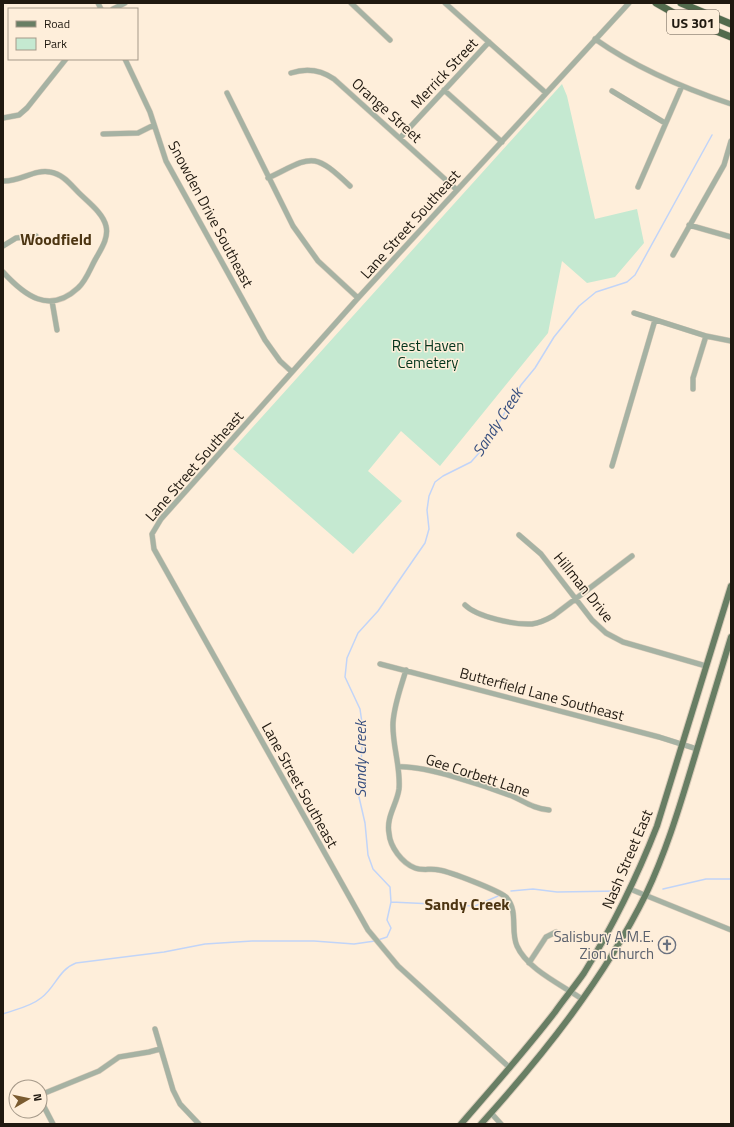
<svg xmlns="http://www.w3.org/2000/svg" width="734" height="1127" viewBox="0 0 734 1127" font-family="'Titillium Web',sans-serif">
<rect width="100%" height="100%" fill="#feeeda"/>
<path fill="#c5e9d1" d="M 562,84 L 567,96 L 595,219 L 637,209 L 644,243 L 615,277 L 587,283 L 562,261 L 548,333 L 440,466 L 401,431 L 368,471 L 402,501 L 353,554 L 233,449 Z"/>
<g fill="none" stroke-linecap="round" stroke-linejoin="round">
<path stroke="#c1d4f8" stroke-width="1.5" d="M 663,889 L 706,879 L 731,879
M 511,891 L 533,889 L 557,892 L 620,891
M 391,902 L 475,906 L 498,896
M 378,940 L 387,937 L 391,928 L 387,920 L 391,902 L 390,887 L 373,869 L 368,855 L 365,823 L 359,797 L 363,730 L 360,709 L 345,677 L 347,658 L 358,633 L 378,611 L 425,543 L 429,529 L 427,510 L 429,496 L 435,482 L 443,476 L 471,462 L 486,445 L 521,385 L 535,368 L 554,337 L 579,306 L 596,292 L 627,282 L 635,275 L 712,135
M 3,1014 C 16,1009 30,1007 41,998 C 55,988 59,969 76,963 L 164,952 L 205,944 L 252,941 L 314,941 L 354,944 L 375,941"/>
<defs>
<path id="minor" d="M 98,3 L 101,9
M 351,3 L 390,40
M 445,3 L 546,93
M 113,9 L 125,3
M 595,39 C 636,68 683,88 731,104
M 125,59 L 150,112 L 166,161 L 265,340 L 280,361 L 292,372
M 291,73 C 306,68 321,70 334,79 L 457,190
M 444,90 L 502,142
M 612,91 L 665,123
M 227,93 L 293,226 L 318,261 L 358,298
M 3,118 L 19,115 L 27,108 L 66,59
M 103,134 L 138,133 L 154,125
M 400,138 L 489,42
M 268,178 C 312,157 312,150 350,186
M 3,181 C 20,182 34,169 50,172 C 63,174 71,185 79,193 C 88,202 103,213 106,226 C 109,238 101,249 95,260 C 90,269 86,281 78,288 C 49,315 24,295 3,272
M 638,187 L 682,86
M 689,225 L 731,237
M 3,246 L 16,238 L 36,236
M 673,255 L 724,165 L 731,141
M 52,301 L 57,330
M 634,313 L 706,336 L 731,341
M 693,389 L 693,378 L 706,336
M 612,466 L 655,320
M 519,535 L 541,554 L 592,620 L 606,633 L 623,642 L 706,666
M 465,605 C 477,617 515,625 532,624 C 539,623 546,620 553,616 L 632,556
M 380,664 L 659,737 L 697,749
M 406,670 C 401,687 394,705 393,723 C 392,745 401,767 399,789 C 397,804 386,817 389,833 C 390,847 402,863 415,868 C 423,871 431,868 439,870 C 451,872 497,890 506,897 C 519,911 510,931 517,946 C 527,969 562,985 582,999
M 398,767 C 424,765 486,786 512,796 C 525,802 535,809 549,810
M 630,889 L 731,930
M 529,963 L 546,937 L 556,932
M 155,1029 L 173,1090 L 180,1104 L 199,1124
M 510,1068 L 398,966 L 368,930 L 154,549 L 152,534 L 161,519 L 358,298 L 629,3
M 40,1095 L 99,1071 L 119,1057 L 149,1052 L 160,1049
M 40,1099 L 53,1124
M 491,1113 L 501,1124"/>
<path id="major" d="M 461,1124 C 493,1087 525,1051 555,1012 C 564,999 575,986 584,973 C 613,926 637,877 657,826 L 731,586
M 481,1124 C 544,1054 604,979 646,894 C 665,854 678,812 691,769 C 704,725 718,681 731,637"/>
<path id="highway" d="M 656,3 L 679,16 L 731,37
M 681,3 L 731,24"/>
</defs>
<use href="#minor" stroke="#daccba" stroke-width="6"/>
<use href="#major" stroke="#daccba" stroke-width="8"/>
<use href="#highway" stroke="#daccba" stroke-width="8"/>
<use href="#minor" stroke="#a6b2a3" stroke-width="5"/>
<use href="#major" stroke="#687e64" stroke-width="6"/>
<use href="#highway" stroke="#526b4d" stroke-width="7"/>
</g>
<defs>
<symbol id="church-ring" viewBox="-11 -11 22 22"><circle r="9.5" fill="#feeeda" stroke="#6b7280" stroke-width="1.5"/><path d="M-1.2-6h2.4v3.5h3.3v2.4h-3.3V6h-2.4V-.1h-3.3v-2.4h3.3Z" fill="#6b7280"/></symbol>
</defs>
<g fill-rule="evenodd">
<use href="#church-ring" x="657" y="935" width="20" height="20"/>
</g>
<g text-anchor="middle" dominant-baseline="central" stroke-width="3" stroke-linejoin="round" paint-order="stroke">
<rect fill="#feeeda" stroke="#63594d" stroke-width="1" x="667" y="10" width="52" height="24" rx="3"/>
<g font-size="14" font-weight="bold" fill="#201910">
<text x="693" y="22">US 301</text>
</g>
<g font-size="15" fill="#201910" stroke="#feeeda">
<text transform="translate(444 73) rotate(-47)">Merrick Street</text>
<text transform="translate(387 110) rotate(42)">Orange Street</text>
<text transform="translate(211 214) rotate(62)">Snowden Drive Southeast</text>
<text transform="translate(410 224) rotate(-48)">Lane Street Southeast</text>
<text transform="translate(194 466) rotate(-49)">Lane Street Southeast</text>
<text transform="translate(584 587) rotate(51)">Hillman Drive</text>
<text transform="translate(542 694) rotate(15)">Butterfield Lane Southeast</text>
<text transform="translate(478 775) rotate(18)">Gee Corbett Lane</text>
<text transform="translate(300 785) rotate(61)">Lane Street Southeast</text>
<text transform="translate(627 859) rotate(-67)">Nash Street East</text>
</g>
<g font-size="15" fill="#02341b" stroke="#feeeda">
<text x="428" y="345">Rest Haven<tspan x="428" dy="17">Cemetery</tspan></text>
</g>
<g font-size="15" fill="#5b616d" stroke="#feeeda" text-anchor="end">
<text x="654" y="936">Salisbury A.M.E.<tspan x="654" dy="17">Zion Church</tspan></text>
</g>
<g font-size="16" font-weight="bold" fill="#4d3512" stroke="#feeeda">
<text x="56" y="239">Woodfield</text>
<text x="467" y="904">Sandy Creek</text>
</g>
<g font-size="16" font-style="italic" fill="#384f7f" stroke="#feeeda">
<text transform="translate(497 422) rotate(-57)">Sandy Creek</text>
<text transform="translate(360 759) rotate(-90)">Sandy Creek</text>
</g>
</g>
<rect width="734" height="1127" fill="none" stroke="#201910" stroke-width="8"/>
<rect x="8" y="8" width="130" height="52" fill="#feeeda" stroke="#a59989"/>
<rect x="16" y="21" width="20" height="6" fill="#687e64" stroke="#a59989"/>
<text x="44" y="28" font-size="12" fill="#201910">Road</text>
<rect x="16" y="38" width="20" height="12" fill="#c5e9d1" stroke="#a59989"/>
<text x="44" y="48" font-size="12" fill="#201910">Park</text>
<g transform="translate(28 1099) rotate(81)"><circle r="19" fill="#feeeda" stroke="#a59989"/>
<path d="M0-3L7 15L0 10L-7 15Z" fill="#7a5b30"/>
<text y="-6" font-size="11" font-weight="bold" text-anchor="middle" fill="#201910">N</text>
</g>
</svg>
